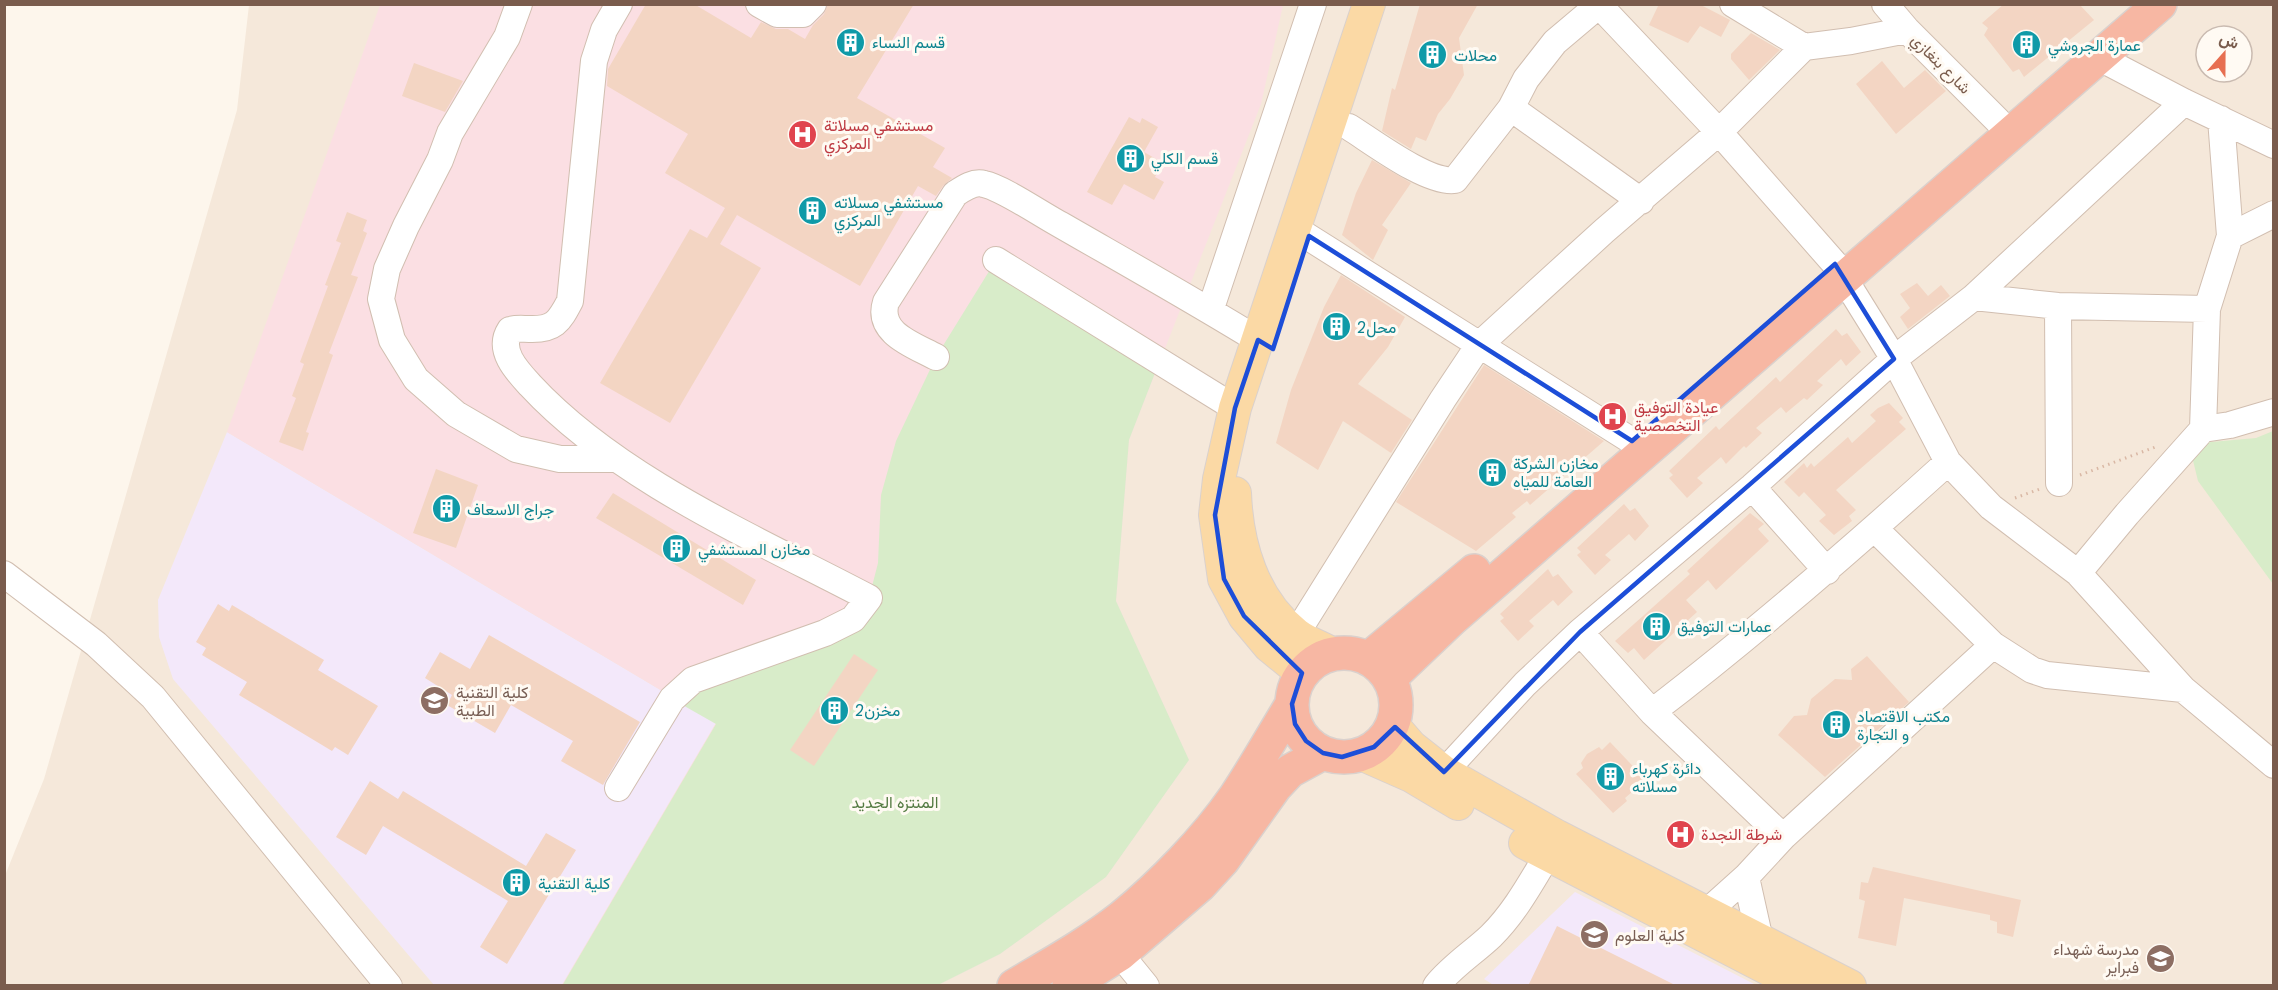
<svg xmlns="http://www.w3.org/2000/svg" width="2278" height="990" viewBox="0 0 2278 990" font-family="Poppins,Vazirmatn,sans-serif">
<rect width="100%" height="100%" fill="#fdf6ec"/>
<path fill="#f5e8da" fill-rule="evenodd" d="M 249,5 L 2273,5 L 2273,985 L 5,986 L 4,878 L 44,779 L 237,110 ZM 2206,36 L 2242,36 L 2242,72 L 2206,72 Z"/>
<path fill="#f3e8fa" d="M 227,432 L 716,723 L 562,985 L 434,985 L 173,679 L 159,637 L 158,600 Z
M 1575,892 L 1756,985 L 1495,986 L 1484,979 Z"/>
<path fill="#fbdfe3" d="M 380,5 L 1283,5 L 1261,104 L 1129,440 L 1116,601 L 1189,760 L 1106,877 L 1000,954 L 938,985 L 562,985 L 716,723 L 227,432 Z"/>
<path fill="#d8ecc9" d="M 996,260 L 1157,368 L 1129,440 L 1116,601 L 1189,760 L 1106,877 L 1000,954 L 938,985 L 562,986 L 716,724 L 672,699 L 718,670 L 869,598 L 878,563 L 881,495 L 896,441 L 936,357 Z
M 2273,431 L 2273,584 L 2198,481 L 2189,444 L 2256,438 Z"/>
<path fill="#f3d5c3" d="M 646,4 L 694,4 L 751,38 L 761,22 L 776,29 L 788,29 L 805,39 L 813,25 L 824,14 L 828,4 L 914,4 L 857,98 L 945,148 L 933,167 L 952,178 L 943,186 L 936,196 L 918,186 L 860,286 L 737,215 L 720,244 L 761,268 L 670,423 L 600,383 L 690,229 L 707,238 L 725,208 L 665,173 L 688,134 L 607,86 L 608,69 Z
M 1420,4 L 1478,4 L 1459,38 L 1464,75 L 1450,99 L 1438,114 L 1426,141 L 1416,137 L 1411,149 L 1382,131 L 1392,88 L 1395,90 Z
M 1659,4 L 1699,4 L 1730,20 L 1721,37 L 1700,26 L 1688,43 L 1649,25 Z
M 2004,4 L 2079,4 L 2094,20 L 2024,77 L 2019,69 L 2013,72 L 1984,35 L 1988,28 L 1982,23 Z
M 1751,33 L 1780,50 L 1749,80 L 1731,59 L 1731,54 Z
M 1882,61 L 1904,88 L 1925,70 L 1946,91 L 1896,134 L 1856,84 Z
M 414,63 L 463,81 L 445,112 L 402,96 Z
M 1129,117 L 1140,123 L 1142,118 L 1158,127 L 1144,152 L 1163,163 L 1155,177 L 1164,182 L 1154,200 L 1124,184 L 1112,205 L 1087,192 Z
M 1372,160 L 1411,183 L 1382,225 L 1388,230 L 1373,260 L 1342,235 L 1356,193 Z
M 347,212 L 367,220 L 363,231 L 367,233 L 351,275 L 358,277 L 329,353 L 333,355 L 306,432 L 309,433 L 303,451 L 279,442 L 296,398 L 292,396 L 304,364 L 300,362 L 328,286 L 325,285 L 341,243 L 336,241 Z
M 1341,275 L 1405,317 L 1388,347 L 1358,384 L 1412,420 L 1391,453 L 1343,421 L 1318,470 L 1276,443 L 1291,390 L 1324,307 Z
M 1917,283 L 1928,296 L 1941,285 L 1950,296 L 1908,329 L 1900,317 L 1910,308 L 1900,294 Z
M 1836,329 L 1842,336 L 1847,333 L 1861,352 L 1846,366 L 1841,359 L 1817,381 L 1823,385 L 1807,400 L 1804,398 L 1786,413 L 1781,407 L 1756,428 L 1762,433 L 1746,448 L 1744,446 L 1726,464 L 1721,457 L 1697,478 L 1703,483 L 1687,498 L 1669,478 L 1673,475 L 1669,471 L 1716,426 L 1719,430 L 1776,377 L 1780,382 Z
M 1484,365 L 1604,441 L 1530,505 L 1527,501 L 1512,513 L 1516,517 L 1476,551 L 1396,502 Z
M 1889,403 L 1903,418 L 1899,422 L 1906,429 L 1836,490 L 1856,510 L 1849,516 L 1852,521 L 1834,535 L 1819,521 L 1826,515 L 1804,492 L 1799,497 L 1784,482 L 1804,463 L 1807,468 L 1811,463 L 1814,467 L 1848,437 L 1852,443 L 1876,421 L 1870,415 L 1878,408 Z
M 436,469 L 478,485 L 456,548 L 413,533 Z
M 613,493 L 756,580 L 743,605 L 596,518 Z
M 1624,504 L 1630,511 L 1635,508 L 1649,526 L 1635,541 L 1629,534 L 1605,555 L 1611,560 L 1595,575 L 1577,555 L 1581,552 L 1577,548 Z
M 1750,513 L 1764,524 L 1758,529 L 1769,541 L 1716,590 L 1708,580 L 1686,600 L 1697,612 L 1644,660 L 1634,648 L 1628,653 L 1615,641 L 1690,574 L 1687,571 Z
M 1548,569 L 1553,577 L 1558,574 L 1573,592 L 1558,606 L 1553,600 L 1529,621 L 1534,626 L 1518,641 L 1500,621 L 1504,618 L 1500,614 Z
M 218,604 L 229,611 L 232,605 L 324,660 L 318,670 L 378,706 L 348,755 L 335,747 L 332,751 L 239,695 L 247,682 L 202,655 L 206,648 L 196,642 Z
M 489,635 L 640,722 L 603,785 L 561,761 L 573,741 L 511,705 L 495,733 L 447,705 L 452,695 L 425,678 L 440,652 L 470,669 Z
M 854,654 L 878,670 L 814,766 L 790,750 Z
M 1867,656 L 1909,702 L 1825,777 L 1778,735 L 1794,716 L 1807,715 L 1811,699 L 1835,679 L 1852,680 L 1851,669 Z
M 1610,742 L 1646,780 L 1625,798 L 1627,801 L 1613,813 L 1576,774 L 1583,768 L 1581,763 L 1587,754 L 1599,747 L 1602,750 Z
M 370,781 L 398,799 L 403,791 L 526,866 L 546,833 L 576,850 L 507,964 L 480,947 L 508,901 L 383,826 L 366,855 L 336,837 Z
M 1873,867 L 2021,900 L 2013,937 L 1997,933 L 1997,922 L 1990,920 L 1990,915 L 1904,898 L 1896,946 L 1858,938 L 1865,901 L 1859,899 L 1861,882 L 1868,883 Z
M 1557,926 L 1677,986 L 1528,986 Z"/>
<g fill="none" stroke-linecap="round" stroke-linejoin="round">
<defs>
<path id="minor" d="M 519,4 L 507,37 L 450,133 L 440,160 L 406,226 L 387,269 L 381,299 L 392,340 L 416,379 L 456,414 L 516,449 L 560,459 L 617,459
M 759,4 L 777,14 L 803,14 L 813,4
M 1600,4 L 1555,42 L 1526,79 L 1511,108 L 1641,201
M 1733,4 L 1804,47 L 1851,41 L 1907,30
M 1885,4 L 1907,30 L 1998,121
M 1599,5 L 1719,132 L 1835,264 L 1894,359 L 1948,462 L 1991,507 L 2078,573 L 2183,689 L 2274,765
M 2100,58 L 2184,102 L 2274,145
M 1349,127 C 1373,142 1428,184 1455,180 L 1511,108
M 1294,228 L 1632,441
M 2230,236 L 2274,214
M 996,260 L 1235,408
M 1974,297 L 2058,306 L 2207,309
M 2058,306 L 2059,483
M 1210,311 L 1313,4
M 936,357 C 914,345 876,333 886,302 L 955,194 C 964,188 974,181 984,184 C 1003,188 1042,215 1061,225 C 1127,263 1193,300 1258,340
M 2203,429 L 2207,309 L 2230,236 L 2221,119
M 1752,487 L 1827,571
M 1875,529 L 1993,645 L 2032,670 L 2047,675 L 2183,689
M 2078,573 L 2127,514 L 2203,429 L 2230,425 L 2274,412
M 4,574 L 96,644 L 153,697 L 389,986
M 1580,632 L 1652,712 L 1783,837
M 1296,634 L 1443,399 L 1479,345 L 1604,231 L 1719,132 L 1804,47
M 1652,712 C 1755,633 1852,549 1948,462
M 1444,772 L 1525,684 L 1580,632 L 1752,487 L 1894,359 L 1974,297 L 2184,102
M 618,788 L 672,699 L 693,680 L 825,633 L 853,619 L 869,598 C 757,539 617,479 530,385 C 517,371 497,350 510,330 C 517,328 523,329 529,329 C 554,330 559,322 570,301 L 594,61 L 604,30 L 619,4
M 1746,877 L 1760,940
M 1707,912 L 1746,877 L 1783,837 L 1993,645
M 1120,954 L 1146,986
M 1436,986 C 1452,966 1473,953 1491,936 C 1515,912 1530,884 1547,856"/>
<path id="major" d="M 1235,493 C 1237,545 1253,600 1296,634 C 1306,642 1321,647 1333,654
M 1302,673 L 1269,646 L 1244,616 L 1224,579 L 1215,515 L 1219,479 L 1235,408 L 1369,4
M 1392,724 L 1411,746 L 1444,772 L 1557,836 L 1850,986
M 1361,754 L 1411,776 L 1458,804
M 1525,843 L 1801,986"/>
<path id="highway" d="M1292 705a52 52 0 1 1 104 0a52 52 0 1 1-104 0Z
M 1368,659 L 1474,571
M 1389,679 L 1451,620 L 2160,4
M 1014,986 C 1051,964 1089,943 1122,917 C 1162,884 1205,840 1235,797 C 1255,767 1273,735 1292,704
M 1069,986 L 1120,954 L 1200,885 L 1223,860 L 1275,787 L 1290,771 L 1323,753"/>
</defs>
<use href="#minor" stroke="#d1beb0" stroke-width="28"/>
<use href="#major" stroke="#dad1cd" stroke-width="34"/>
<use href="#highway" stroke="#dad1cd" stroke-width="36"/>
<path stroke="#d9b8a5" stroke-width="3" stroke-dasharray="1.5 4.5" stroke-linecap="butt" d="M 2080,475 L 2158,446
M 2015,498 L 2040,489"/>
<use href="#minor" stroke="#fff" stroke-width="26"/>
<use href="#major" stroke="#fbd9a5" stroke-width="32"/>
<use href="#highway" stroke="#f7b7a3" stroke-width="33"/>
</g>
<path fill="none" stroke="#1d4ed8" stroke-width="4.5" stroke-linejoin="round" d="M 1309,236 L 1632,441 L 1835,264 L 1894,359 L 1580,632 L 1444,772 L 1395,727 L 1374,747 L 1342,757 L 1323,753 L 1306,741 L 1295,724 L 1292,704 L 1302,673 L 1244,616 L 1224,579 L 1215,515 L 1235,408 L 1258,340 L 1273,349 Z"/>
<defs>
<symbol id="building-disc" viewBox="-11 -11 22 22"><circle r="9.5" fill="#0f9aa8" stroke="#fffaf3"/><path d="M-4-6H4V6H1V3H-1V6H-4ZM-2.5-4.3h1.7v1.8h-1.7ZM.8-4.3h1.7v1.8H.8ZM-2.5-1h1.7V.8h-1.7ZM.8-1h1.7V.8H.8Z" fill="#fff"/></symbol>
<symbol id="hospital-disc" viewBox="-11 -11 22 22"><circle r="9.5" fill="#e0444e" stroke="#fffaf3"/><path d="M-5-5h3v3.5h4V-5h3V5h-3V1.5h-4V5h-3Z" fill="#fff"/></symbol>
<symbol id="university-disc" viewBox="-11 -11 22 22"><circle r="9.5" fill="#8d6e63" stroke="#fffaf3"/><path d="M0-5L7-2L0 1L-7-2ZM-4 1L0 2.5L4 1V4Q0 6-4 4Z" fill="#fff"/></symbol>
<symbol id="school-disc" viewBox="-11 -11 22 22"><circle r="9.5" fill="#8d6e63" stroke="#fffaf3"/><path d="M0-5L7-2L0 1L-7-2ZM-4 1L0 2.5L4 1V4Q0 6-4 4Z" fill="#fff"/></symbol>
</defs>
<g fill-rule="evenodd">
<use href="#building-disc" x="834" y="26" width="33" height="33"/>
<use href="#building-disc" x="2010" y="28" width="33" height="33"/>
<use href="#building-disc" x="1416" y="38" width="33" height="33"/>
<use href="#hospital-disc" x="786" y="118" width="33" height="33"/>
<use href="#building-disc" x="1114" y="142" width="33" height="33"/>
<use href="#building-disc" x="796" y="194" width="33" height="33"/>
<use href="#building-disc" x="1320" y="310" width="33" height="33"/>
<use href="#hospital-disc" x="1596" y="400" width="33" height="33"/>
<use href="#building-disc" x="1476" y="456" width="33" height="33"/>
<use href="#building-disc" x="430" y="492" width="33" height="33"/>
<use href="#building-disc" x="660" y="532" width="33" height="33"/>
<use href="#building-disc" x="1640" y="610" width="33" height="33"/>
<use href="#university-disc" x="418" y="684" width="33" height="33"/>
<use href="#building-disc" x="818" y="694" width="33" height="33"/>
<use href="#building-disc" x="1820" y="708" width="33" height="33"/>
<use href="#building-disc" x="1594" y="760" width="33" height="33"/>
<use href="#hospital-disc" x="1664" y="818" width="33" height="33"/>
<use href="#building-disc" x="500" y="866" width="33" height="33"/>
<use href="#university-disc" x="1578" y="918" width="33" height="33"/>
<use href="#school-disc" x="2144" y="942" width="33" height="33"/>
</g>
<g text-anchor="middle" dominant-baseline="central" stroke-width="6" stroke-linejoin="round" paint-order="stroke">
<g font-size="16" fill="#0d838f" stroke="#fffaf3" text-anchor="start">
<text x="872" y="42">قسم النساء</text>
<text x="2048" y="45">عمارة الجروشي</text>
<text x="1454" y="55">محلات</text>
<text x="1151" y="158">قسم الكلي</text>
<text x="834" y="202">مستشفي مسلاته<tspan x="834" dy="18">المركزي</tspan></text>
<text x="1357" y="327">محل2</text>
<text x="1513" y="463">مخازن الشركة<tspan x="1513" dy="18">العامة للمياه</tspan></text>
<text x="467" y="509">جراج الاسعاف</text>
<text x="698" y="549">مخازن المستشفي</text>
<text x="1677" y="626">عمارات التوفيق</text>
<text x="855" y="710">مخزن2</text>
<text x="1857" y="716">مكتب الاقتصاد<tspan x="1857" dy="18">و التجارة</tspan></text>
<text x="1632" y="768">دائرة كهرباء<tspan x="1632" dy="18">مسلاته</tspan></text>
<text x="538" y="883">كلية التقنية</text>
</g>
<g font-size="16" fill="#7a5c4d" stroke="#fffaf3">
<text transform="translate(1941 64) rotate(45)">شارع بنغازي</text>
</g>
<g font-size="16" fill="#be3a42" stroke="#fffaf3" text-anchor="start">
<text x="824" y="125">مستشفي مسلاتة<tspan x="824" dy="18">المركزي</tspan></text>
<text x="1634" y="407">عيادة التوفيق<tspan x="1634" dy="18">التخصصية</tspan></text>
<text x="1701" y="834">شرطة النجدة</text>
</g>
<g font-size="16" fill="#785e54" stroke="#fffaf3" text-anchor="start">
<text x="456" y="692">كلية التقنية<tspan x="456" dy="18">الطبية</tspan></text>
<text x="1615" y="935">كلية العلوم</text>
<text x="2139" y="949" text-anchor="end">مدرسة شهداء<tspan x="2139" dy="18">فبراير</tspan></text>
</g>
<g font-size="16" fill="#537a41" stroke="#fffaf3">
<text x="895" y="802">المنتزه الجديد</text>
</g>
</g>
<rect width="2278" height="990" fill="none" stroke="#7a5c4d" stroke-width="12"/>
<g transform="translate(2224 54) rotate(21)"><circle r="28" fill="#fffaf3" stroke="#cabbb1" stroke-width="1.5"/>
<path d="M0-4.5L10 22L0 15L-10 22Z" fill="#e76f51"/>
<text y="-9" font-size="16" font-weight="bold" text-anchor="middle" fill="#7a5c4d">ش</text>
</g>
</svg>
